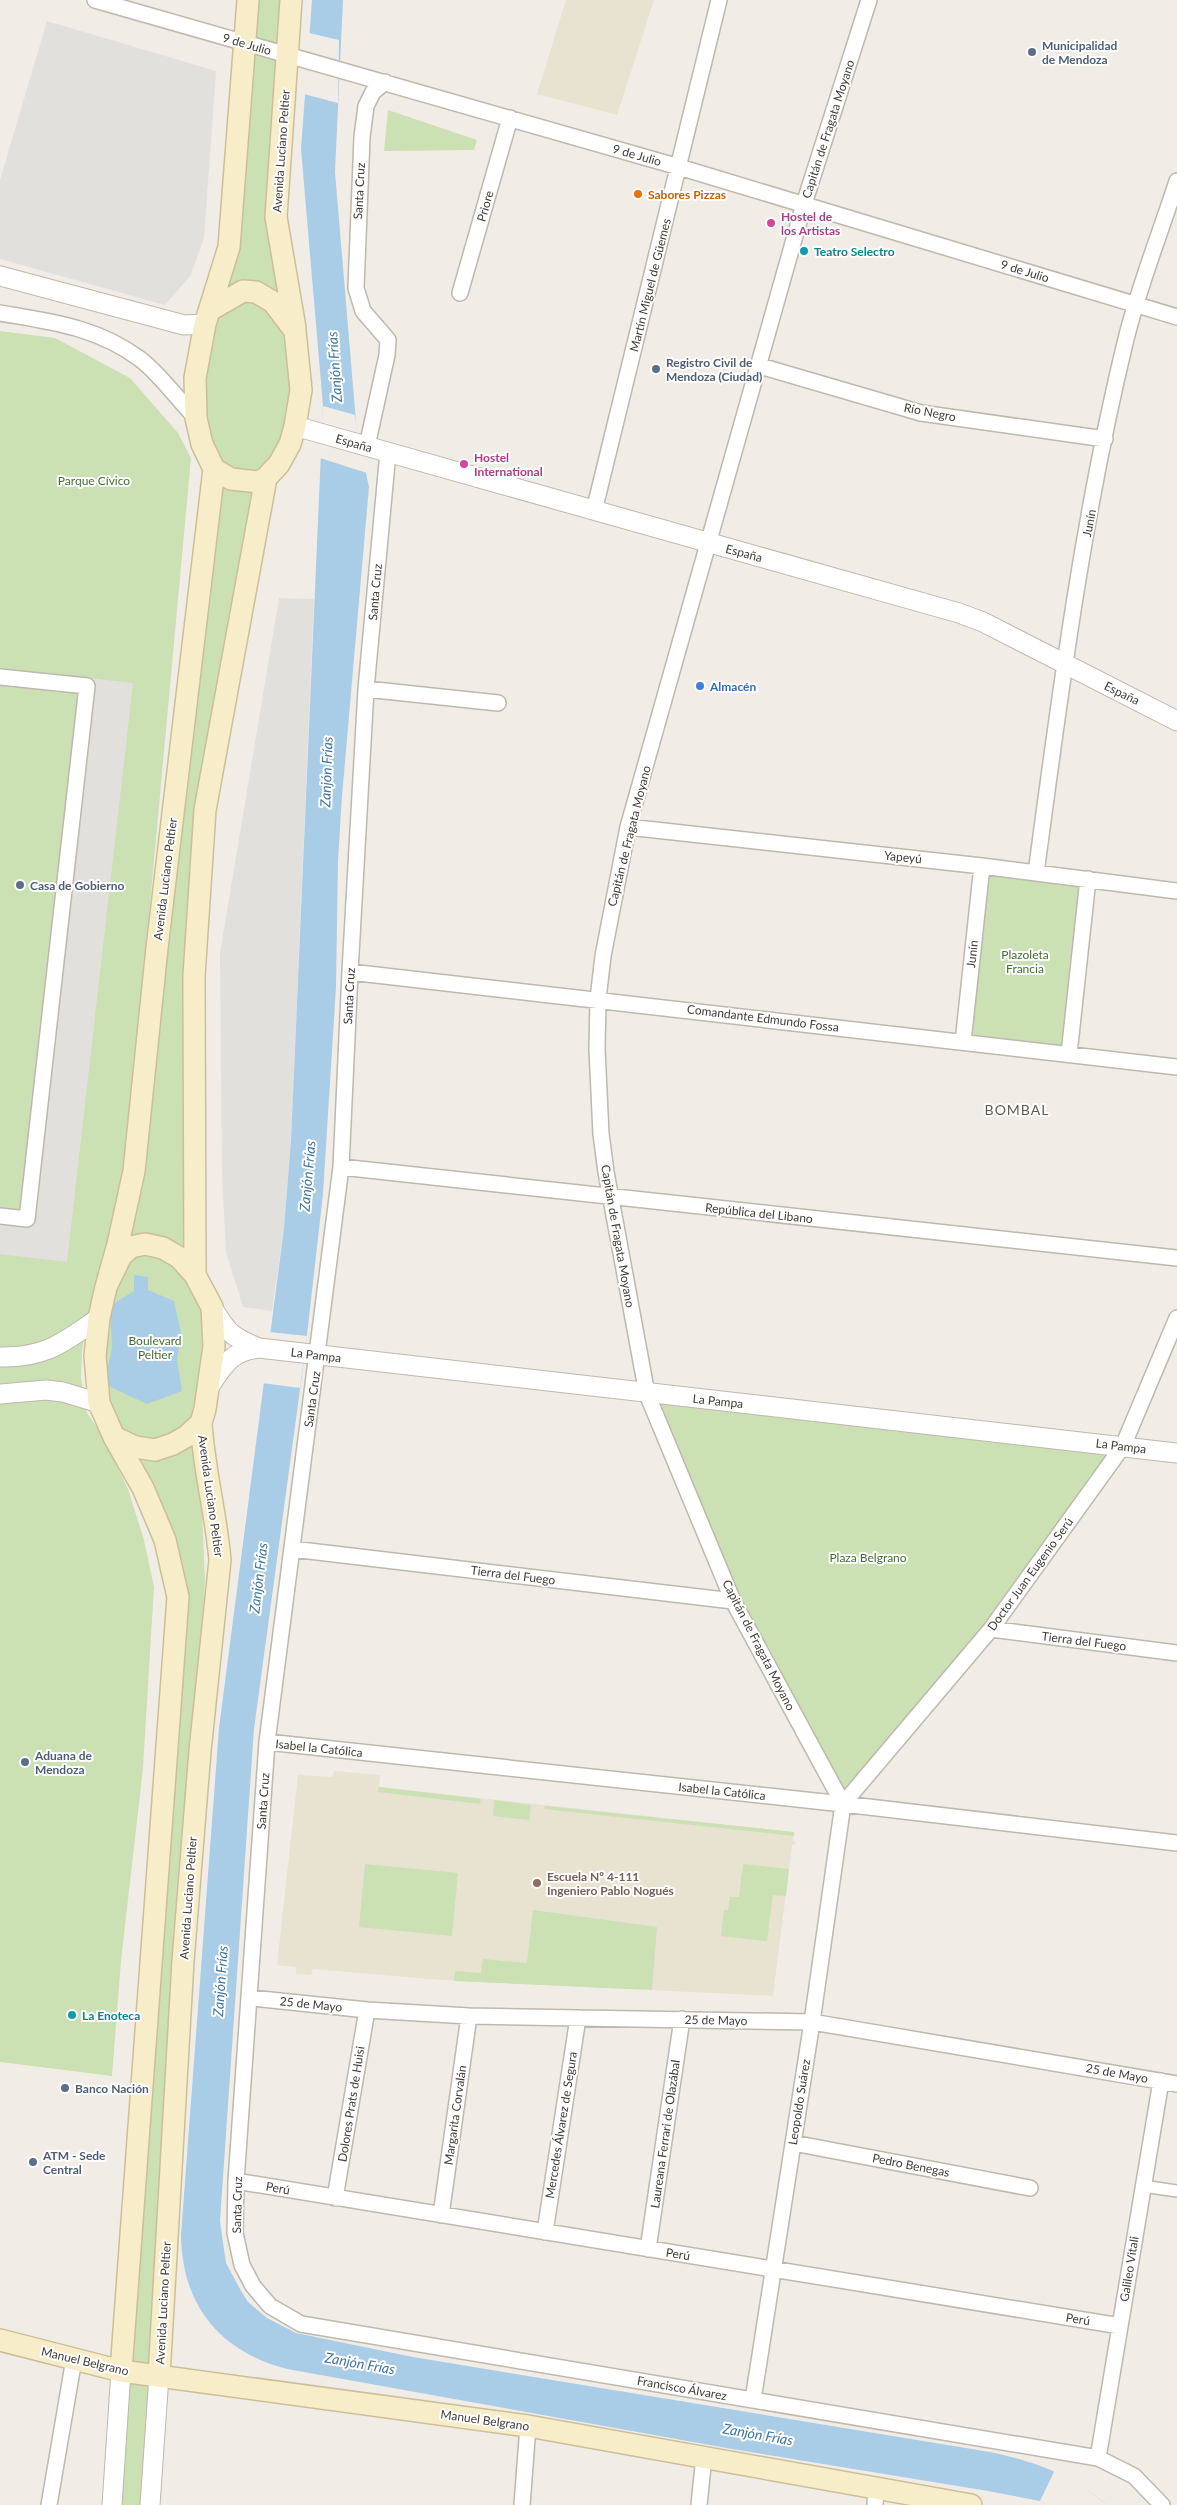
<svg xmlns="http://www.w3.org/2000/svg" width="1177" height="2505" viewBox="0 0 1177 2505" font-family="Lato,sans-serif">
<rect width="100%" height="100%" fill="#f1ede6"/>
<path fill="#e8e2d1" d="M 566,0 L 654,0 L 617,115 L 537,94 Z
M 334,1771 L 380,1775 L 379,1787 L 794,1832 L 793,1841 L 796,1841 L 795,1845 L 792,1845 L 773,1996 L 441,1980 L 313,1969 L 311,1975 L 296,1974 L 296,1967 L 277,1965 L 298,1775 L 332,1777 Z"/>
<path fill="#cbe0b3" d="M 253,0 L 291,0 L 274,217 L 297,389 L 272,469 L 209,756 L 185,944 L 184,1170 L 209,1307 L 198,1421 L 205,1581 L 144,2505 L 119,2505 L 183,1596 L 115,1426 L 99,1356 L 221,465 L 202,414 L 203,376 Z
M 388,110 L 477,140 L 474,150 L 384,151 Z
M 0,331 L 55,338 L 130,378 L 178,433 L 191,458 L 126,1165 L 82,1349 L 81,1378 L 87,1413 L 101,1433 L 128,1489 L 144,1540 L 154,1587 L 143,1768 L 121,1961 L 112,2076 L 0,2062 Z
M 982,866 L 1088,879 L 1069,1054 L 963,1042 Z
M 655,1399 L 1115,1449 L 991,1622 L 844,1795 L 738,1599 Z
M 379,1787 L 481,1799 L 480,1804 L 378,1792 Z
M 494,1800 L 531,1805 L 529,1820 L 493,1816 Z
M 545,1806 L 794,1832 L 794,1836 L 544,1809 Z
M 365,1864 L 458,1873 L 452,1936 L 359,1927 Z
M 743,1864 L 789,1869 L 786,1896 L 773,1895 L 767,1941 L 721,1936 L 724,1910 L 728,1910 L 730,1897 L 739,1897 Z
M 533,1910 L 657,1927 L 652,1990 L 454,1981 L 455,1971 L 481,1973 L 483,1959 L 527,1963 Z"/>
<path fill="#e2e0dd" d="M 47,21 L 216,71 L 204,238 L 191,275 L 165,305 L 0,259 L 0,180 Z
M 279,598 L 314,599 L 291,1141 L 284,1228 L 272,1311 L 243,1307 L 226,1252 L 222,1177 L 220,953 Z
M 88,678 L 133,683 L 67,1262 L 0,1254 L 0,1216 L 26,1219 Z"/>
<path fill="#a9cde7" d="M 312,0 L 343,0 L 335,172 L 357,433 L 369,487 L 342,796 L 338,861 L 336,987 L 323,1194 L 305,1353 L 254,1729 L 220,2221 L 226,2263 L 240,2289 L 248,2302 L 267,2318 L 296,2333 L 413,2357 L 990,2452 C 1037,2462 1070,2474 1107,2505 L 1048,2505 L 1040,2501 L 988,2491 L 732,2449 L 287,2369 C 219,2351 182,2305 181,2235 L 219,1728 L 284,1228 L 291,1141 L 323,406 L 301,149 Z
M 134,1275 L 148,1277 L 148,1290 L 174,1301 L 181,1333 L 177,1360 L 182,1391 L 147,1404 L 104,1384 L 112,1348 L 110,1306 L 134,1291 Z"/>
<path fill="#f1ede6" d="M 309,33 L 339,40 L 338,103 L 304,94 Z
M 323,406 L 355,415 L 359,444 L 367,473 L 320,458 Z
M 269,1332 L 307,1336 L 300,1388 L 262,1383 Z
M 1055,2470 L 1076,2481 L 1107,2505 L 1048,2505 L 1040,2501 Z"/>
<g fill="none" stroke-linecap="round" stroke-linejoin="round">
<defs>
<path id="pedestrian" d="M 1143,2186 L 1177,2191"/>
<path id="minor" d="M 95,0 L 679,167 L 1177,317
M 460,293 L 510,118
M 0,313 C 52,322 97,327 140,359 C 159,373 179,401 196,418
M 760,366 L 921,413 L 1105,439
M 367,446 L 387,355 L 388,340 L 363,311 L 356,288 L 362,137 L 366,106 L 373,92 L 385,82
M 388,452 L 366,689 L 350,972 L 341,1167 L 267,1742 L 236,2181 L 235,2233 L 242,2265 L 253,2286 L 270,2306 L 301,2324 L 1098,2458 L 1134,2476 L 1162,2505
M 594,511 L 719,0
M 0,677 L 87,686 L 27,1219 L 0,1216
M 366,689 L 498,703
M 628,827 L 982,866 L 1177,891
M 1036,873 C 1060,694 1083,515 1126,339 C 1139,286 1160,234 1177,181
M 350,972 L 1177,1067
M 963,1042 L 982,866
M 1069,1054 L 1088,879
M 341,1167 L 1177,1258
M 292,1549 L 733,1601
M 991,1629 L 1177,1653
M 267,1742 L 843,1804 L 1177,1843
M 843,1804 L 733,1601 L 647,1394 L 606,1172 L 601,1134 L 597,1049 L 598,999 L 603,956 L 628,827 L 804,204 L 869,0
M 843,1804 L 991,1629 L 1123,1446 L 1177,1318
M 251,1998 L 367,2010 L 469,2016 L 812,2022 L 1177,2084
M 793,2143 L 1030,2188
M 236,2181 L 1120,2326
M 335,2198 L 367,2010
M 441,2215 L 469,2016
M 545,2232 L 578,2018
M 648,2249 L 682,2019
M 753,2400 L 812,2022 L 843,1804
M 1098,2458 L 1161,2081
M 49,2505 L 74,2359
M 522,2505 L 528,2426
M 699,2505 L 704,2457
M 875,2505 L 876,2489"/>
<path id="tertiary" d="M 0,276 L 184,325 L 205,324
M 295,426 L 959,613 L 983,622 L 1177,721
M 212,1307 C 228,1333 231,1337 259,1348
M 0,1357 C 46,1358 64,1342 99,1318
M 209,1387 C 224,1365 231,1351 259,1348 L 1177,1453
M 0,1394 L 46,1390 L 63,1392 L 99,1403
M 112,2505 L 121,2371
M 150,2505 L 159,2376"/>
<path id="secondary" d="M 291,0 L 276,217 L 295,328
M 210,310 L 243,291 L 256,292 L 273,302 L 295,331 L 301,390 L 295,426 L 290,444 L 279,464 L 266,478 L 258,482 L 231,479 L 214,469 L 202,444 L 196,418 L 195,378 L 205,324 L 229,247 L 248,0
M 145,1244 L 163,1248 L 180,1258 L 195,1275 L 212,1307 L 214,1346 L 205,1409 L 201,1423 L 187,1436 L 173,1444 L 155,1450 L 135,1447 L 114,1437 L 99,1403 L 95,1356 L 99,1318 L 106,1287 L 121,1256 L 131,1247 Z
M 195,1275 L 194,976 L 205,810 L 266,478
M 106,1287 L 118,1244 L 134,1171 L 157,948 L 214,469
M 114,1437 L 143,1488 L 165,1540 L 178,1597 L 121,2371
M 0,2340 L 121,2371 L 528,2426 L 971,2505
M 159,2376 L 183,1961 L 200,1751 L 220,1560 C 216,1514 204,1470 201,1423"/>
</defs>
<use href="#pedestrian" stroke="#beb8ad" stroke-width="14"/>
<use href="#minor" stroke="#beb8ad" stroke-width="18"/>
<use href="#tertiary" stroke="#beb8ad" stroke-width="21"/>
<use href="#secondary" stroke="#cbbf9a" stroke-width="24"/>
<use href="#pedestrian" stroke="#fff" stroke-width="11"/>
<use href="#minor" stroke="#fff" stroke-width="15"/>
<use href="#tertiary" stroke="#fff" stroke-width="19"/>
<use href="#secondary" stroke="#f8edc9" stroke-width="21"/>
</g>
<g fill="#5c6f8a" stroke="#fff" stroke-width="2">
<circle cx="1032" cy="52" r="5"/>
<circle cx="656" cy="369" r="5"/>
<circle cx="20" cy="885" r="5"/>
<circle cx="25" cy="1762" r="5"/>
<circle cx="65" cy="2088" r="5"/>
<circle cx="33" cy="2162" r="5"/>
</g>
<circle fill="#e8710a" stroke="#fff" stroke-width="2" cx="638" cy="194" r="5"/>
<g fill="#d1479c" stroke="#fff" stroke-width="2">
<circle cx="771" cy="223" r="5"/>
<circle cx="464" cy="464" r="5"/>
</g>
<g fill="#0f9aa8" stroke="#fff" stroke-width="2">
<circle cx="804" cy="251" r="5"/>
<circle cx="72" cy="2015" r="5"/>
</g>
<circle fill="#3f7fe0" stroke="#fff" stroke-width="2" cx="700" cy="686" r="5"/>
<circle fill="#8d6e63" stroke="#fff" stroke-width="2" cx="537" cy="1883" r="5"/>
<g text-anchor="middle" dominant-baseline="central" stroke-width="4" stroke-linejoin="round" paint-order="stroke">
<g font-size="12" fill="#423e36" stroke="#fff">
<text transform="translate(247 44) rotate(16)">9 de Julio</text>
<text transform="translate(828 129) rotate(-72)">Capitán de Fragata Moyano</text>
<text transform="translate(281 151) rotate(-86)">Avenida Luciano Peltier</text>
<text transform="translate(637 155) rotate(16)">9 de Julio</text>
<text transform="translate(359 191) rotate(-87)">Santa Cruz</text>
<text transform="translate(485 206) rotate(-74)">Priore</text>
<text transform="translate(1025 271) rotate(17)">9 de Julio</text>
<text transform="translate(650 285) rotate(-76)">Martín Miguel de Güemes</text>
<text transform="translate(930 412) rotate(11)">Río Negro</text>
<text transform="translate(354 443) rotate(16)">España</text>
<text transform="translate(1089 523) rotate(-79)">Junín</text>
<text transform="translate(744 553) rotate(15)">España</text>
<text transform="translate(375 592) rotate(-85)">Santa Cruz</text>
<text transform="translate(1122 693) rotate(26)">España</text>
<text transform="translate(629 836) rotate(-76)">Capitán de Fragata Moyano</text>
<text transform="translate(903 857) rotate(6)">Yapeyú</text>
<text transform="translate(165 879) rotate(-83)">Avenida Luciano Peltier</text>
<text transform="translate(972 954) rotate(-84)">Junín</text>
<text transform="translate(349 996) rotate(-87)">Santa Cruz</text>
<text transform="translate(763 1018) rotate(7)">Comandante Edmundo Fossa</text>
<text transform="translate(759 1213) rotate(6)">República del Libano</text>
<text transform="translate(618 1236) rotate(80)">Capitán de Fragata Moyano</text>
<text transform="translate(316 1355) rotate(7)">La Pampa</text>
<text transform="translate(312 1399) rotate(-82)">Santa Cruz</text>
<text transform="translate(718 1401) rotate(6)">La Pampa</text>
<text transform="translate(1121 1446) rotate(7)">La Pampa</text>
<text transform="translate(211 1496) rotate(82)">Avenida Luciano Peltier</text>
<text transform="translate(1030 1574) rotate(-54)">Doctor Juan Eugenio Serú</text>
<text transform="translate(513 1575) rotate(7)">Tierra del Fuego</text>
<text transform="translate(1084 1641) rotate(7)">Tierra del Fuego</text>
<text transform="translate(759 1645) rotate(63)">Capitán de Fragata Moyano</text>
<text transform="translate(319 1748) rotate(6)">Isabel la Católica</text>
<text transform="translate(722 1791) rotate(6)">Isabel la Católica</text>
<text transform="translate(263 1801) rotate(-86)">Santa Cruz</text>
<text transform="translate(188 1898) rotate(-86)">Avenida Luciano Peltier</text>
<text transform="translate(311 2004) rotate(6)">25 de Mayo</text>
<text transform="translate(716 2020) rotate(1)">25 de Mayo</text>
<text transform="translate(1117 2073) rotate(10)">25 de Mayo</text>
<text transform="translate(799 2102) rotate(-81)">Leopoldo Suárez</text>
<text transform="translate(351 2104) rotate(-81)">Dolores Prats de Huisi</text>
<text transform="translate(455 2115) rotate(-82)">Margarita Corvalán</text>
<text transform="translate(561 2125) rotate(-81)">Mercedes Álvarez de Segura</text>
<text transform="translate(665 2134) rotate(-82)">Laureana Ferrari de Olazábal</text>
<text transform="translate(911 2165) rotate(11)">Pedro Benegas</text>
<text transform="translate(278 2188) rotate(10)">Perú</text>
<text transform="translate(237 2205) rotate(-89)">Santa Cruz</text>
<text transform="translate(678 2254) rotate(9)">Perú</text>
<text transform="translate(1129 2269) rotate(-81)">Galileo Vitali</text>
<text transform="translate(163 2303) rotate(-87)">Avenida Luciano Peltier</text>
<text transform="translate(1078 2319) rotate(9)">Perú</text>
<text transform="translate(85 2361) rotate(13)">Manuel Belgrano</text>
<text transform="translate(682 2388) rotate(10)">Francisco Álvarez</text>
<text transform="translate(485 2420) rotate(8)">Manuel Belgrano</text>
</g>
<g font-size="12" font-weight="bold" fill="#4e5e75" stroke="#fff" text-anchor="start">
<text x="1042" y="45">Municipalidad<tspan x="1042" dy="14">de Mendoza</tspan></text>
<text x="666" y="362">Registro Civil de<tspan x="666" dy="14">Mendoza (Ciudad)</tspan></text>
<text x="30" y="885">Casa de Gobierno</text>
<text x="35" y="1755">Aduana de<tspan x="35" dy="14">Mendoza</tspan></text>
<text x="75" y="2088">Banco Nación</text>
<text x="43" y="2155">ATM - Sede<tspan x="43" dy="14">Central</tspan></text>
</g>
<g font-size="12" font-weight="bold" fill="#c56008" stroke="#fff" text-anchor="start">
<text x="648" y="194">Sabores Pizzas</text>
</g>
<g font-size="12" font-weight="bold" fill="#b23c85" stroke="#fff" text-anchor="start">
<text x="781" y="216">Hostel de<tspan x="781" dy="14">los Artistas</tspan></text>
<text x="474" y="457">Hostel<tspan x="474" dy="14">International</tspan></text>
</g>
<g font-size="12" font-weight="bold" fill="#0d838f" stroke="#fff" text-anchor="start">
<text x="814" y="251">Teatro Selectro</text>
<text x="82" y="2015">La Enoteca</text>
</g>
<g font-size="12" fill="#476d31" stroke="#fff">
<text x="94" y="480">Parque Cívico</text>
<text x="1025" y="954">Plazoleta<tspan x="1025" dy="14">Francia</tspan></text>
<text x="155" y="1340">Boulevard<tspan x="155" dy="14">Peltier</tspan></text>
<text x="868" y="1557">Plaza Belgrano</text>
</g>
<g font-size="12" font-weight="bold" fill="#366cbe" stroke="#fff" text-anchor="start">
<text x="710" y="686">Almacén</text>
</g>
<g font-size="12" font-weight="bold" fill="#785e54" stroke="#fff" text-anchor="start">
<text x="547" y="1876">Escuela Nº 4-111<tspan x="547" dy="14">Ingeniero Pablo Nogués</tspan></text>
</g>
<g font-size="14" font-style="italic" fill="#3c75a1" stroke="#fff">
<text transform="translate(334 367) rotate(-94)">Zanjón Frías</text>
<text transform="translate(326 772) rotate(-88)">Zanjón Frías</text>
<text transform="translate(307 1176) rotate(-85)">Zanjón Frías</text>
<text transform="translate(258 1578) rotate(-83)">Zanjón Frías</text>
<text transform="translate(220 1981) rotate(-86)">Zanjón Frías</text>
<text transform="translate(360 2363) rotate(10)">Zanjón Frías</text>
<text transform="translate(758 2434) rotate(10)">Zanjón Frías</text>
</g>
<g font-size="14" letter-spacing="1" fill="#645c4f" stroke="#fff">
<text x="1017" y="1109">BOMBAL</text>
</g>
</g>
</svg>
